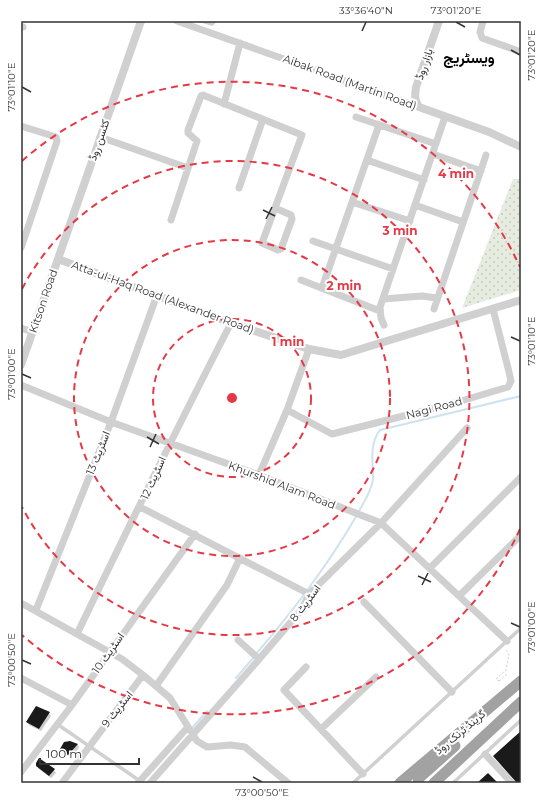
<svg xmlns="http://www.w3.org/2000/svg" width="542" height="804" viewBox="0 0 542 804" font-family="Montserrat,Vazirmatn,sans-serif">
<defs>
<pattern id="park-dots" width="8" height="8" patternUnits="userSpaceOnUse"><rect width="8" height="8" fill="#e6ecdf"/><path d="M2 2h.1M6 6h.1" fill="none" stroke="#c6cbc0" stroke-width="1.8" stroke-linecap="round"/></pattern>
</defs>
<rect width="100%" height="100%" fill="#fff"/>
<path fill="url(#park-dots)" d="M 513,179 L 521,179 L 521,290 L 462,308 Z"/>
<path fill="#0003" d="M 49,713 L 51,716 L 41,731 L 29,725 L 27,722 Z
M 70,742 L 78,745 L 79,748 L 70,757 L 61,749 Z
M 39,760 L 54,770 L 56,773 L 51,778 L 39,769 L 37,766 Z"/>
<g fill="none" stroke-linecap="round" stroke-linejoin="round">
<path stroke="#cfe2ee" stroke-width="2" d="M 359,511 C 364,502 372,490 373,479 C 373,462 369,444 380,430 L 521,396
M 256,654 C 294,610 328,565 357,515
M 236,678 L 254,657
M 193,727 L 207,711"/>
</g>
<path fill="#1a1a1a" d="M 36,706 L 50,712 L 39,729 L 26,722 Z
M 521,731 L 521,783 L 517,783 L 493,756 Z
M 70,741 L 78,744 L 68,755 L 60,749 L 64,742 Z
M 39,758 L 55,769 L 49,776 L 36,766 L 36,763 Z
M 488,773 L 498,783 L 477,783 Z"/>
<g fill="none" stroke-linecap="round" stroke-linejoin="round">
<path stroke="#cdcdcd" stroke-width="1" stroke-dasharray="2 2" stroke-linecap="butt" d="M 499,681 L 496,679 L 506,670 L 509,654 L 506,650
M 499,681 L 507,674"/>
<path stroke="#d0d0d0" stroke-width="3.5" d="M 202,21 L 212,24 L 215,21
M 57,724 L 140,781
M 353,783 L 521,628
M 453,783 L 521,720"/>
<path stroke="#d0d0d0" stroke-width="7" d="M 177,21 L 419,107
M 483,21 L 480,32 L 482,38 L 521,52
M 21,27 L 23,27
M 224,104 L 240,43
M 356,117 L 436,144
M 21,126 L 56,137 L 57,141 L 21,248
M 100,137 L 188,168
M 433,154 L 481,171
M 367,160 L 424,180
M 239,188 L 263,119
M 352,202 L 410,221
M 415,205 L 463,222
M 171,220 L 196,144 L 197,141 L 188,133 L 188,130 L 201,96 L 203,95 L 302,135 L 262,243 L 278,250 L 281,249 L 292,219 L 291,215 L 275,208
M 313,241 L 393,269
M 301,280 L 380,311
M 322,288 L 379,125
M 383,299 L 422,296 L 437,298
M 434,309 L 486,155
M 384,325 L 381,318 L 380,307 L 445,117
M 21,328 L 33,332
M 21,385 L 111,422 L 259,475 L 381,523 L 507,641
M 287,410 L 332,434 L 451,404 L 508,387 L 511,381 L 509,372 L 493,309
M 259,475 L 287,410 L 309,349
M 140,507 L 309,594
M 430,568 L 521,477
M 459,596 L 521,535
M 364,602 L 452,692
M 21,603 L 122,659 L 143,675 L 170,698 L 197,741 L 207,747 L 231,745 L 245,747 L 288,783
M 36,610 L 111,422 L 157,295
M 77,634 C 127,530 178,426 231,323
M 238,640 L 259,659
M 306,667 L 284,690 L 363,774
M 21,678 L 72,705
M 156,686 L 227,585 L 240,558
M 321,729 L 376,677
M 485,754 L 512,783
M 21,772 L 72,705 L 195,534
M 62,783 L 143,675
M 138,783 L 187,728
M 150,783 L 248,672 L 302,609 L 309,594 L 381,523 L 467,428"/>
<path stroke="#d0d0d0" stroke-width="8" d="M 439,21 L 416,87 C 415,94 414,100 419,107 L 489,132 L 521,147
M 58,259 L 231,323 L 309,349 L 341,355 L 521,300
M 21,365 L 141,21"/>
<path stroke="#a2a2a2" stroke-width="11" d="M 400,783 L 521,681
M 418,783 L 419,778 L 455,746
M 434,783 L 521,702"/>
</g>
<path fill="none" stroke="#333" stroke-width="1.5" d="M 456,22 L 465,27M 362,31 L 366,22M 511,50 L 520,55M 22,87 L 31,92M 263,210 L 275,216M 266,219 L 272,207M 511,337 L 520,341M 22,374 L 31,378M 147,437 L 159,444M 150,447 L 156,434M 418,576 L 431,582M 422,585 L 428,573M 511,623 L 520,627M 22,660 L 31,664M 253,777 L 262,782"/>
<g fill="none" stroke="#e63946" stroke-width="2" stroke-dasharray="7 5">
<circle cx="232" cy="398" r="79"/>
<circle cx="232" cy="398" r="158"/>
<path d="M22 289A237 237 0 1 1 22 507"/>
<path d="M520 529A317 317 0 0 1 22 635M22 161A317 317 0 0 1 520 267"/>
</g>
<g text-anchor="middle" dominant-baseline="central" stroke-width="4" stroke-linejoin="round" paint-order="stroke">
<g font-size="11" fill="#333" stroke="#fff">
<text transform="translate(424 64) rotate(-71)">بازار روڈ</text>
<text transform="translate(350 82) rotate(20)">Aibak Road (Martin Road)</text>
<text transform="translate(99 140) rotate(-71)">کٹسن روڈ</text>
<text transform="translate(163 297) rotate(20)">Atta-ul-Haq Road (Alexander Road)</text>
<text transform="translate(43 301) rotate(-71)">Kitson Road</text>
<text transform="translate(434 408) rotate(-15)">Nagi Road</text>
<text transform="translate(98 453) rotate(-68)">اسٹریٹ 13</text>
<text transform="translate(153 478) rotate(-66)">اسٹریٹ 12</text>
<text transform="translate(282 485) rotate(21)">Khurshid Alam Road</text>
<text transform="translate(305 603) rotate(-53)">اسٹریٹ 8</text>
<text transform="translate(108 653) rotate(-55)">اسٹریٹ 10</text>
<text transform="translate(117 709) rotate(-52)">اسٹریٹ 9</text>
<text transform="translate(460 732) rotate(-40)">گرینڈ ٹرنک روڈ</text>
</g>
<g font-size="15" font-weight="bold" fill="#000" stroke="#fff">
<text x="469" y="57">ویسٹریج</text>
</g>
</g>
<circle cx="232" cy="398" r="6" fill="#e63946" stroke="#fff" stroke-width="2"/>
<g font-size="12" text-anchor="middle" font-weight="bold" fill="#e63946" stroke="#fff" stroke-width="4" stroke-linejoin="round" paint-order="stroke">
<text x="456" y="178">4 min</text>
<text x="400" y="235">3 min</text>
<text x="344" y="290">2 min</text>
<text x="288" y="346">1 min</text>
</g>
<rect width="542" height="804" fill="none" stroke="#ffffff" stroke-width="44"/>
<path d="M40 758v6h99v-6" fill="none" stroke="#333333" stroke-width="2"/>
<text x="46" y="758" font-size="12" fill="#333333" stroke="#ffffff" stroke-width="3" paint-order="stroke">100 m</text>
<rect x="22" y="22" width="498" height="760" fill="none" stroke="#333" stroke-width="1.5"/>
<g font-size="10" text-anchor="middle" fill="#333">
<text x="366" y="14">33°36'40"N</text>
<text x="456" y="14">73°01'20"E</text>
<text transform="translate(531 55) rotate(-90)" y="4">73°01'20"E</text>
<text transform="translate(11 87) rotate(-90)" y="4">73°01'10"E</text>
<text transform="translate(531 341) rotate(-90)" y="4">73°01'10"E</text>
<text transform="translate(11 374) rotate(-90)" y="4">73°01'00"E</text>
<text transform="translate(531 627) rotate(-90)" y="4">73°01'00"E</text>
<text transform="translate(11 660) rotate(-90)" y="4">73°00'50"E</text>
<text x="262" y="796">73°00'50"E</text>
</g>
</svg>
